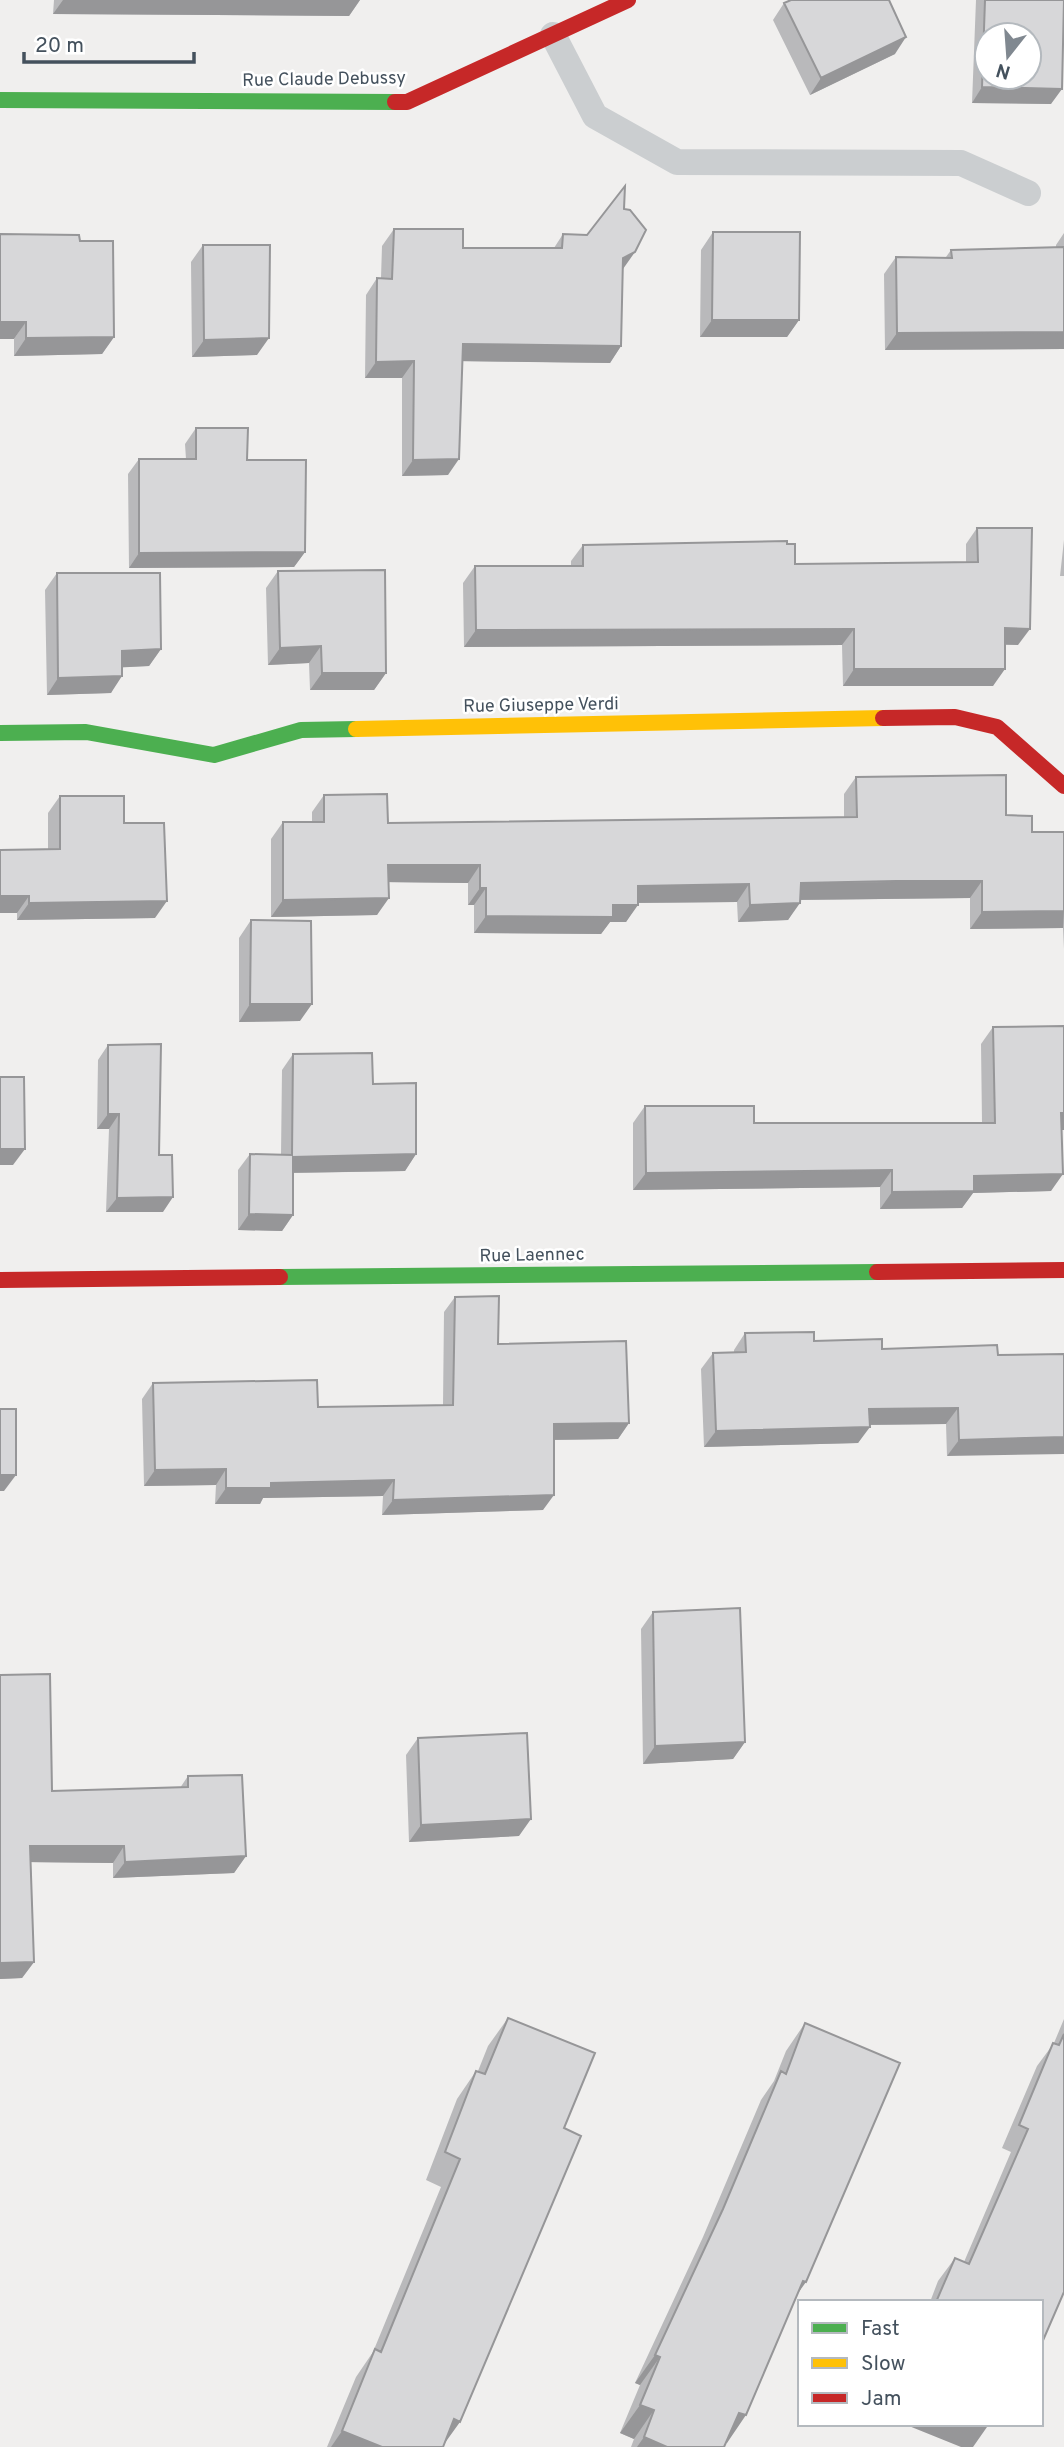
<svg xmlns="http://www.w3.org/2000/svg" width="1064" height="2447" viewBox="0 0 1064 2447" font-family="Overpass,sans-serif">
<rect width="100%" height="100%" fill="#f0efee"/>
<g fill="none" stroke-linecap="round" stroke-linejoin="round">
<path stroke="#cbced0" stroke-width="26" d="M 553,35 L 595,116 L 677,162 L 961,163 L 1028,193"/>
<path stroke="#4caf50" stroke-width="16" d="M 0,100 L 395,102
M 0,733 L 86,732 L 214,755 L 301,730 L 356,729
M 280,1277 L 877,1272"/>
<path stroke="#ffc107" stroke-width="16" d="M 356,729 L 883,718"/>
<path stroke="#c62828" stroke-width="16" d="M 395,102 L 407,102 L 628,0
M 883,718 L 955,717 L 997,727 L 1064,786
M 877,1272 L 1064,1270
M 0,1280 L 280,1277"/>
</g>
<path fill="#b9b9bb" d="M 54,0 L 360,0 L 349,16 L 53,14 Z
M 976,0 L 1064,0 L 1051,104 L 972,103 Z
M 784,3 L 895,54 L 810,95 L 773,20 Z
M 394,229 L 463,248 L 554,248 L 563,234 L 623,269 L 621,346 L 610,363 L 462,361 L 448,475 L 402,476 L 402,378 L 365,378 L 366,295 L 377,278 L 381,278 L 382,246 Z
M 713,232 L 799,320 L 787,337 L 700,337 L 701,250 Z
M 1064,233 L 1064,349 L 885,350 L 884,274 L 896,257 L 946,257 L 951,250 L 1056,248 L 1056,245 Z
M 80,241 L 114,337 L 102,354 L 14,356 L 14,339 Z
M 203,245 L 257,355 L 192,357 L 191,262 Z
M 196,428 L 247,460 L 305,552 L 294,567 L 129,568 L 128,474 L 139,459 L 186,459 L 185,444 Z
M 977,528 L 1018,645 L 1005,645 L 993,686 L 843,686 L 842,645 L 464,647 L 463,583 L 475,566 L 571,566 L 571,561 L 583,545 L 787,544 L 795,564 L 966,562 L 966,544 Z
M 1064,540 L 1064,576 L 1060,576 Z
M 278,571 L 386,673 L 374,690 L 310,690 L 309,663 L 268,665 L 266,588 Z
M 57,573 L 161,649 L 149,666 L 122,667 L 111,693 L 47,695 L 45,590 Z
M 856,777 L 1006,815 L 1032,832 L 1064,832 L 1064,949 L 1063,928 L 970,929 L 970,898 L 800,900 L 788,920 L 738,922 L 737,902 L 638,903 L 626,922 L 610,922 L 601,934 L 474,933 L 474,905 L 468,905 L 468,883 L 389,882 L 377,915 L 271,917 L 271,839 L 283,822 L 312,822 L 312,812 L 324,795 L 388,823 L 844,817 L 844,794 Z
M 60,796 L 124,823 L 155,918 L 17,920 L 17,913 L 0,913 L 0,850 L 48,849 L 48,813 Z
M 251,920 L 300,1021 L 239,1022 L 239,938 Z
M 993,1027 L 1064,1130 L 1062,1130 L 1051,1191 L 973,1193 L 962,1208 L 880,1209 L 880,1187 L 633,1190 L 633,1123 L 645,1106 L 754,1123 L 982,1123 L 981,1044 Z
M 108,1045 L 159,1155 L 163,1212 L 106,1212 L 109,1129 L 97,1129 L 98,1060 Z
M 293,1054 L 373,1084 L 416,1154 L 405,1171 L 293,1173 L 293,1215 L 282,1231 L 238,1230 L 238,1170 L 250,1154 L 281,1155 L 282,1070 Z
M 455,1297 L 498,1344 L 629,1423 L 618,1439 L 554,1440 L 543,1510 L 382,1515 L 383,1496 L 263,1498 L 260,1504 L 215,1504 L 216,1485 L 144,1486 L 142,1399 L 153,1383 L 318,1407 L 443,1405 L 444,1312 Z
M 745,1333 L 882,1349 L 998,1355 L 1064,1354 L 947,1456 L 946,1424 L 870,1425 L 858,1443 L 704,1447 L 701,1369 L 713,1353 L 734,1352 L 734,1350 Z
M 653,1612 L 745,1742 L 733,1759 L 643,1764 L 641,1629 Z
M 0,1675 L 52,1791 L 180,1788 L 188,1776 L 246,1856 L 234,1873 L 113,1878 L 113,1863 L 31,1862 L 34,1962 L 22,1978 L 0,1979 Z
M 418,1738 L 519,1836 L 409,1842 L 406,1755 Z
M 508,2018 L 564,2128 L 443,2447 L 327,2447 L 356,2377 L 373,2352 L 441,2187 L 426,2180 L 457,2099 L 476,2071 L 478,2071 L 488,2046 Z
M 1064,2019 L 1064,2292 L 1041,2302 L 930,2302 L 938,2281 L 955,2258 L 964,2262 L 1011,2152 L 1002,2148 L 1037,2066 L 1054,2043 Z
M 805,2023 L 797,2294 L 724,2447 L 631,2447 L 634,2439 L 620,2433 L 640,2385 L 635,2383 L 703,2237 L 761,2100 L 774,2081 L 786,2051 Z"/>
<path fill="#969698" d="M 63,0 L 360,0 L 349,16 L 53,14 Z
M 906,37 L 895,54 L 810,95 L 821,78 Z
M 982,87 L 1062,89 L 1051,104 L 972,103 Z
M 635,252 L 623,269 L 623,258 Z
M 712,320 L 799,320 L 787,337 L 700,337 Z
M 0,322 L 26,322 L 14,339 L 0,339 Z
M 1064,332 L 1064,349 L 885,350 L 897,333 Z
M 114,337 L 102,354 L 14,356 L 26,338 Z
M 269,338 L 257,355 L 192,357 L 204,340 Z
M 463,344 L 621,346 L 610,363 L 451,361 Z
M 414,361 L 402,378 L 365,378 L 376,362 Z
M 459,459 L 448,475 L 402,476 L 413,460 Z
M 305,552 L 294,567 L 129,568 L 139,553 Z
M 1005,628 L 1030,629 L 1018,645 L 993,644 Z
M 854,629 L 842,645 L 464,647 L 476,630 Z
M 321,646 L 309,663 L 268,665 L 280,648 Z
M 161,649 L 149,666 L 110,668 L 122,651 Z
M 854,669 L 1005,669 L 993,686 L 843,686 Z
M 322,673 L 386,673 L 374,690 L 310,690 Z
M 122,676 L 111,693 L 47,695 L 58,678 Z
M 388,865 L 480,865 L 468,883 L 376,882 Z
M 982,881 L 970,898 L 789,900 L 801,883 Z
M 749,884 L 737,902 L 626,903 L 638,886 Z
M 480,888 L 486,888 L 474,905 L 468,905 Z
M 0,896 L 29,896 L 17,913 L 0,913 Z
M 389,898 L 377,915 L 271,917 L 283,900 Z
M 167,901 L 155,918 L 17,920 L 29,903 Z
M 800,903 L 788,920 L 738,922 L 750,905 Z
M 613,905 L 638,905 L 626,922 L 610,922 L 601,934 L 474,933 L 486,916 Z
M 1064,911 L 1063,928 L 970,929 L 982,912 Z
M 250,1004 L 312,1004 L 300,1021 L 239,1022 Z
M 1061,1113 L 1064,1113 L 1064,1130 L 1049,1130 Z
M 108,1114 L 119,1114 L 109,1129 L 97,1129 Z
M 0,1149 L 25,1149 L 13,1165 L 0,1165 Z
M 416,1154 L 405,1171 L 281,1173 L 293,1157 Z
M 892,1170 L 880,1187 L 633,1190 L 646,1173 Z
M 1063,1174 L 1051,1191 L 973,1193 L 962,1208 L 880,1209 L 892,1192 L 974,1176 Z
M 173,1197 L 163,1212 L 106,1212 L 117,1198 Z
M 249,1214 L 293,1215 L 282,1231 L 238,1230 Z
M 958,1408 L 946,1424 L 858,1425 L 869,1409 Z
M 629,1423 L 618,1439 L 543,1440 L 554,1424 Z
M 870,1427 L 858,1443 L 704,1447 L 716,1431 Z
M 1064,1437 L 1064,1454 L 947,1456 L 959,1440 Z
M 226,1469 L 216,1485 L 144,1486 L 155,1470 Z
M 0,1475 L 16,1475 L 4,1491 L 0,1491 Z
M 394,1480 L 383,1496 L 263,1498 L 260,1504 L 215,1504 L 226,1488 L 271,1483 Z
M 554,1495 L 543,1510 L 382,1515 L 393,1500 Z
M 745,1742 L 733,1759 L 643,1764 L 655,1746 Z
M 531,1819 L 519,1836 L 409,1842 L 421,1825 Z
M 30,1846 L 124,1846 L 113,1863 L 19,1862 Z
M 246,1856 L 234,1873 L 113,1878 L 125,1862 Z
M 34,1962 L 22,1978 L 0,1979 L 0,1963 Z
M 803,2281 L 806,2282 L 786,2310 Z
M 655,2355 L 660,2357 L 640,2385 L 635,2383 Z
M 640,2405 L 654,2410 L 634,2439 L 620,2433 Z
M 739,2413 L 746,2415 L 727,2443 L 719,2441 Z
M 454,2419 L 460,2422 L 442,2447 Z
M 904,2424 L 979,2424 L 987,2427 L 973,2447 L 961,2447 Z
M 342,2431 L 382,2447 L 331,2447 Z
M 644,2437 L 667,2447 L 637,2447 Z"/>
<path fill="#d7d7d9" stroke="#969698" stroke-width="2" fill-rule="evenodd" d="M 791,0 L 889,0 L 906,37 L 821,78 L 784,3 Z
M 985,0 L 1064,0 L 1062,89 L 982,87 ZM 987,35 L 1029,35 L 1029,77 L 987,77 Z
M 625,186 L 624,209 L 630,210 L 646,230 L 635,252 L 623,258 L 621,346 L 463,344 L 459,459 L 413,460 L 414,361 L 376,362 L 377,278 L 392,279 L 394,229 L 463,229 L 463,248 L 562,248 L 563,234 L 587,235 Z
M 713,232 L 800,232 L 799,320 L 712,320 Z
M 0,234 L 79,235 L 80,241 L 113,241 L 114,337 L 26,338 L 26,322 L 0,322 Z
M 203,245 L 270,245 L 269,338 L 204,340 Z
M 1064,247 L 1064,332 L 897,333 L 896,257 L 952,258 L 951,250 Z
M 196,428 L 248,428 L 247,460 L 306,460 L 305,552 L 139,553 L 139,459 L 196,459 Z
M 977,528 L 1032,528 L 1030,629 L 1005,628 L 1005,669 L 854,669 L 854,629 L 476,630 L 475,566 L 583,566 L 583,545 L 787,541 L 787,544 L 795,544 L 795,564 L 978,562 Z
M 385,570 L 386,673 L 322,673 L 321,646 L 280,648 L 278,571 Z
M 57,573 L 160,573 L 161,649 L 122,651 L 122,676 L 58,678 Z
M 1006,775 L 1006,815 L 1032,816 L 1032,832 L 1064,832 L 1064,911 L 982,912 L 982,881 L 896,881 L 801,883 L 800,903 L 750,905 L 749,884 L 638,886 L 638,905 L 613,905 L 613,917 L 486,916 L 486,888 L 480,888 L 480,865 L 388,865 L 389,898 L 283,900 L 283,822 L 324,822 L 324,795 L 387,794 L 388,823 L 857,817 L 856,777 Z
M 60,796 L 124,796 L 124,823 L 164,823 L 167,901 L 29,903 L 29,896 L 0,896 L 0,850 L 60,849 Z
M 251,920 L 311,921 L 312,1004 L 250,1004 Z
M 1064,1026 L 1064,1113 L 1061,1113 L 1063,1174 L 974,1176 L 974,1191 L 892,1192 L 892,1170 L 646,1173 L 645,1106 L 754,1106 L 754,1123 L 995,1123 L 993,1027 Z
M 161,1044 L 159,1155 L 172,1155 L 173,1197 L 117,1198 L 119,1114 L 108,1114 L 108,1045 Z
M 372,1053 L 373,1084 L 416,1083 L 416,1154 L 293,1157 L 293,1215 L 249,1214 L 250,1154 L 292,1155 L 293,1054 Z
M 0,1077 L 24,1077 L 25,1149 L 0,1149 Z
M 499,1296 L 498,1344 L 626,1341 L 629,1423 L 554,1424 L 554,1495 L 393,1500 L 394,1480 L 271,1483 L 271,1488 L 226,1488 L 226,1469 L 155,1470 L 153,1383 L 317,1380 L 318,1407 L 453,1405 L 455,1297 Z
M 814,1332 L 814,1341 L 882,1339 L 882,1349 L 997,1345 L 998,1355 L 1064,1354 L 1064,1437 L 959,1440 L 958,1408 L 869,1409 L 870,1427 L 716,1431 L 713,1353 L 746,1352 L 745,1333 Z
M 0,1409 L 16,1409 L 16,1475 L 0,1475 Z
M 740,1608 L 745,1742 L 655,1746 L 653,1612 Z
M 50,1674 L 52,1791 L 188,1787 L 188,1776 L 242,1775 L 246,1856 L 125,1862 L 124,1846 L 30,1846 L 34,1962 L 0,1963 L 0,1675 Z
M 527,1733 L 531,1819 L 421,1825 L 418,1738 Z
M 508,2018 L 595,2053 L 564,2128 L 581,2136 L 460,2422 L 454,2419 L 443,2447 L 382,2447 L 342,2431 L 375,2349 L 381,2352 L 460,2159 L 445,2152 L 476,2071 L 485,2074 Z
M 805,2023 L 900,2063 L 806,2282 L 803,2281 L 746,2415 L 739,2413 L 724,2447 L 667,2447 L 644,2437 L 654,2410 L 640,2405 L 660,2357 L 655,2355 L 723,2209 L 781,2071 L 786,2074 Z
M 1064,2034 L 1064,2292 L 1041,2345 L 1041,2302 L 936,2302 L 955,2258 L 969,2264 L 1028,2129 L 1019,2125 L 1053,2043 L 1059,2045 Z"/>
<g text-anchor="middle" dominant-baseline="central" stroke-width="5" stroke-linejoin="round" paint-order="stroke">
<g font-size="18" fill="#44515d" stroke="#fff">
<text transform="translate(324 80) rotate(-1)">Rue Claude Debussy</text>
<text transform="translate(541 706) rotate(-1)">Rue Giuseppe Verdi</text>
<text transform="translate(532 1256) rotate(-1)">Rue Laennec</text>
</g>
</g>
<rect x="798" y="2300" width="245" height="126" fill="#ffffff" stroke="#b4b9be" stroke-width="2"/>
<rect x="812" y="2323" width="35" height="10" fill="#4caf50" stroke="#b4b9be" stroke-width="2"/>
<text x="861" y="2335" font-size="21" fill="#44515d">Fast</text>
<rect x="812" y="2358" width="35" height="10" fill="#ffc107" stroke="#b4b9be" stroke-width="2"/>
<text x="861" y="2370" font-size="21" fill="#44515d">Slow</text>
<rect x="812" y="2393" width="35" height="10" fill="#c62828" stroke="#b4b9be" stroke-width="2"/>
<text x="861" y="2405" font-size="21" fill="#44515d">Jam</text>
<g transform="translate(1008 56) rotate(197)"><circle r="33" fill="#ffffff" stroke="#b4b9be" stroke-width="2"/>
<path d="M0-5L12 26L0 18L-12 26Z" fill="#808890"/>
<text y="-10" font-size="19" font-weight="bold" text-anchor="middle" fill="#44515d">N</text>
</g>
<path d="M24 52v10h170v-10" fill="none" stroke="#44515d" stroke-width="3.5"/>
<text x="35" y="52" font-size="21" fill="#44515d" stroke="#ffffff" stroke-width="5" paint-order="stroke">20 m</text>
</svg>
